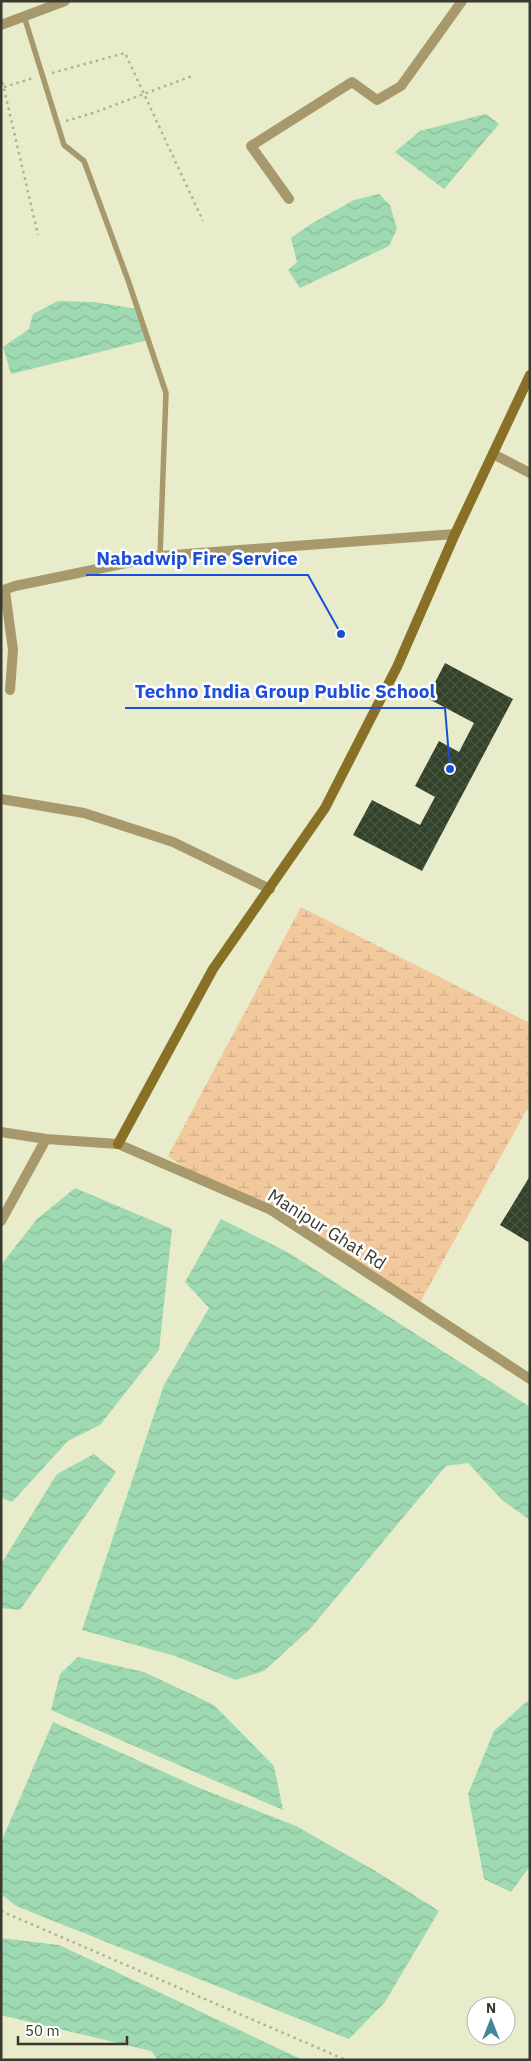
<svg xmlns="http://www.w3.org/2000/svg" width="531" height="2061" viewBox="0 0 531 2061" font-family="'IBM Plex Sans',sans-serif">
<defs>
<pattern id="wetland-marsh" width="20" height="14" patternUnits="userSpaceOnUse" patternTransform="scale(1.25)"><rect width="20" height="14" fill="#f1c99c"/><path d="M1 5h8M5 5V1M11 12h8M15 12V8" fill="none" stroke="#cfad87"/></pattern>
<pattern id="water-waves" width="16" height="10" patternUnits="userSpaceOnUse" patternTransform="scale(1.25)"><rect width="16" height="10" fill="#9ed9b1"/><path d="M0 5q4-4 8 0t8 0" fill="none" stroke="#89bb99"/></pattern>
<pattern id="building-cross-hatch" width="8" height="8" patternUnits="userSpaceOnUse" patternTransform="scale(1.25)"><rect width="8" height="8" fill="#324129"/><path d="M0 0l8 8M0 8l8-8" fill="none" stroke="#485540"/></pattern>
</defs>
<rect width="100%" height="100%" fill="#e8ecca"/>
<path fill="url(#wetland-marsh)" d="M 301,907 L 530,1023 L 530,1104 L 418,1306 L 271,1210 L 200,1180 L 168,1156 Z"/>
<path fill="url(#water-waves)" d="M 486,114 L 499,124 L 444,189 L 395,152 L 420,131 Z
M 379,194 L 390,205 L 397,229 L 389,246 L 300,288 L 288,270 L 297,262 L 291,238 L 311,224 L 354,200 Z
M 58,301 L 94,302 L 137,309 L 148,340 L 11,374 L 3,347 L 29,329 L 33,314 Z
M 75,1188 L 172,1229 L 159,1350 L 100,1425 L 68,1441 L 12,1502 L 1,1498 L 1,1265 L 37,1219 Z
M 221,1219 L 289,1253 L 530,1407 L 530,1520 L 502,1500 L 468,1463 L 446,1466 L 310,1629 L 264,1671 L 236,1680 L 175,1656 L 82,1630 L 164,1385 L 209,1308 L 185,1282 Z
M 94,1454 L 116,1472 L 20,1610 L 1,1608 L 1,1564 L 57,1474 Z
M 78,1657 L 144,1672 L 214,1705 L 274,1766 L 283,1810 L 51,1710 L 60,1674 Z
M 530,1701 L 530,1866 L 511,1892 L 484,1879 L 468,1794 L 494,1731 L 526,1702 Z
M 53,1722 L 197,1787 L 296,1826 L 377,1872 L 439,1911 L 385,2002 L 349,2039 L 16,1906 L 1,1894 L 1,1842 Z
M 1,1938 L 59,1945 L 303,2060 L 158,2060 L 151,2051 L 1,2015 Z"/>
<path fill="url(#building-cross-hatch)" d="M 445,663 L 513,699 L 422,871 L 353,835 L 372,800 L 420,825 L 435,797 L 415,786 L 439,741 L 459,752 L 474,723 L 427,698 Z
M 530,1176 L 530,1243 L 500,1225 Z"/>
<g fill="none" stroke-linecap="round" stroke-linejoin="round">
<path stroke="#afb297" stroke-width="2.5" stroke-dasharray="2.5 4" stroke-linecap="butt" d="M 52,73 L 125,53 L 203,221
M 1,76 L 38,235
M 4,87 L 33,78
M 66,121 L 93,113 L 192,76
M 1,1911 L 346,2060"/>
<path stroke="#a8996c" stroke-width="5.5" d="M 24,16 L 64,145 L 84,161 L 128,280 L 166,393 L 160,556"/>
<path stroke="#a8996c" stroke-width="10" d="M 1,25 L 65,1
M 289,199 L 251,146 L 352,82 L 377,100 L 401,86 L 462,1
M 493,454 L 530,473
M 1,591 L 15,586 L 160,556 L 455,534
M 5,591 L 13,650 L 10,690
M 1,799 L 84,813 L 173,842 L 270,889
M 1,1132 L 46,1139 L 118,1144 L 271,1210 L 530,1379
M 1,1221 L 46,1139"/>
<path stroke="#887126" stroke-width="10" d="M 118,1144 L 213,969 L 325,808 L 397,667 L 455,534 L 530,375"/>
</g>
<g text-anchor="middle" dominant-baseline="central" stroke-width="5" stroke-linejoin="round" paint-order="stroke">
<g font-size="18" fill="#393a2d" stroke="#fff">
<text transform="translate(327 1229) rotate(32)">Manipur Ghat Rd</text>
</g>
</g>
<path fill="none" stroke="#1d4ed8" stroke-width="2" d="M341 634L308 575H86M450 769L445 708H125"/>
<g fill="#1d4ed8" stroke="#fff" stroke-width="2">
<circle cx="341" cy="634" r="5"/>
<circle cx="450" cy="769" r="5"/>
</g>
<g font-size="19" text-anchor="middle" font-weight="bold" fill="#1d4ed8" stroke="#fff" stroke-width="5" stroke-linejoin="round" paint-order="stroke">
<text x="197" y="565">Nabadwip Fire Service</text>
<text x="285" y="698">Techno India Group Public School</text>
</g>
<rect width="531" height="2061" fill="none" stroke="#393a2d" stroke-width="5"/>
<g transform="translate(491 2021)"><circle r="24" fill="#ffffff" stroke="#b0b0ab"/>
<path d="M0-4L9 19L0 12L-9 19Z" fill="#458799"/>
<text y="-8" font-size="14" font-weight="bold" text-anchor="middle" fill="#393a2d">N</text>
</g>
<path d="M18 2036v8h109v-8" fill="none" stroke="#393a2d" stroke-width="2.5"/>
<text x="25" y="2036" font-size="15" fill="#393a2d" stroke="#ffffff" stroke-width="4" paint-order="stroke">50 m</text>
</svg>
